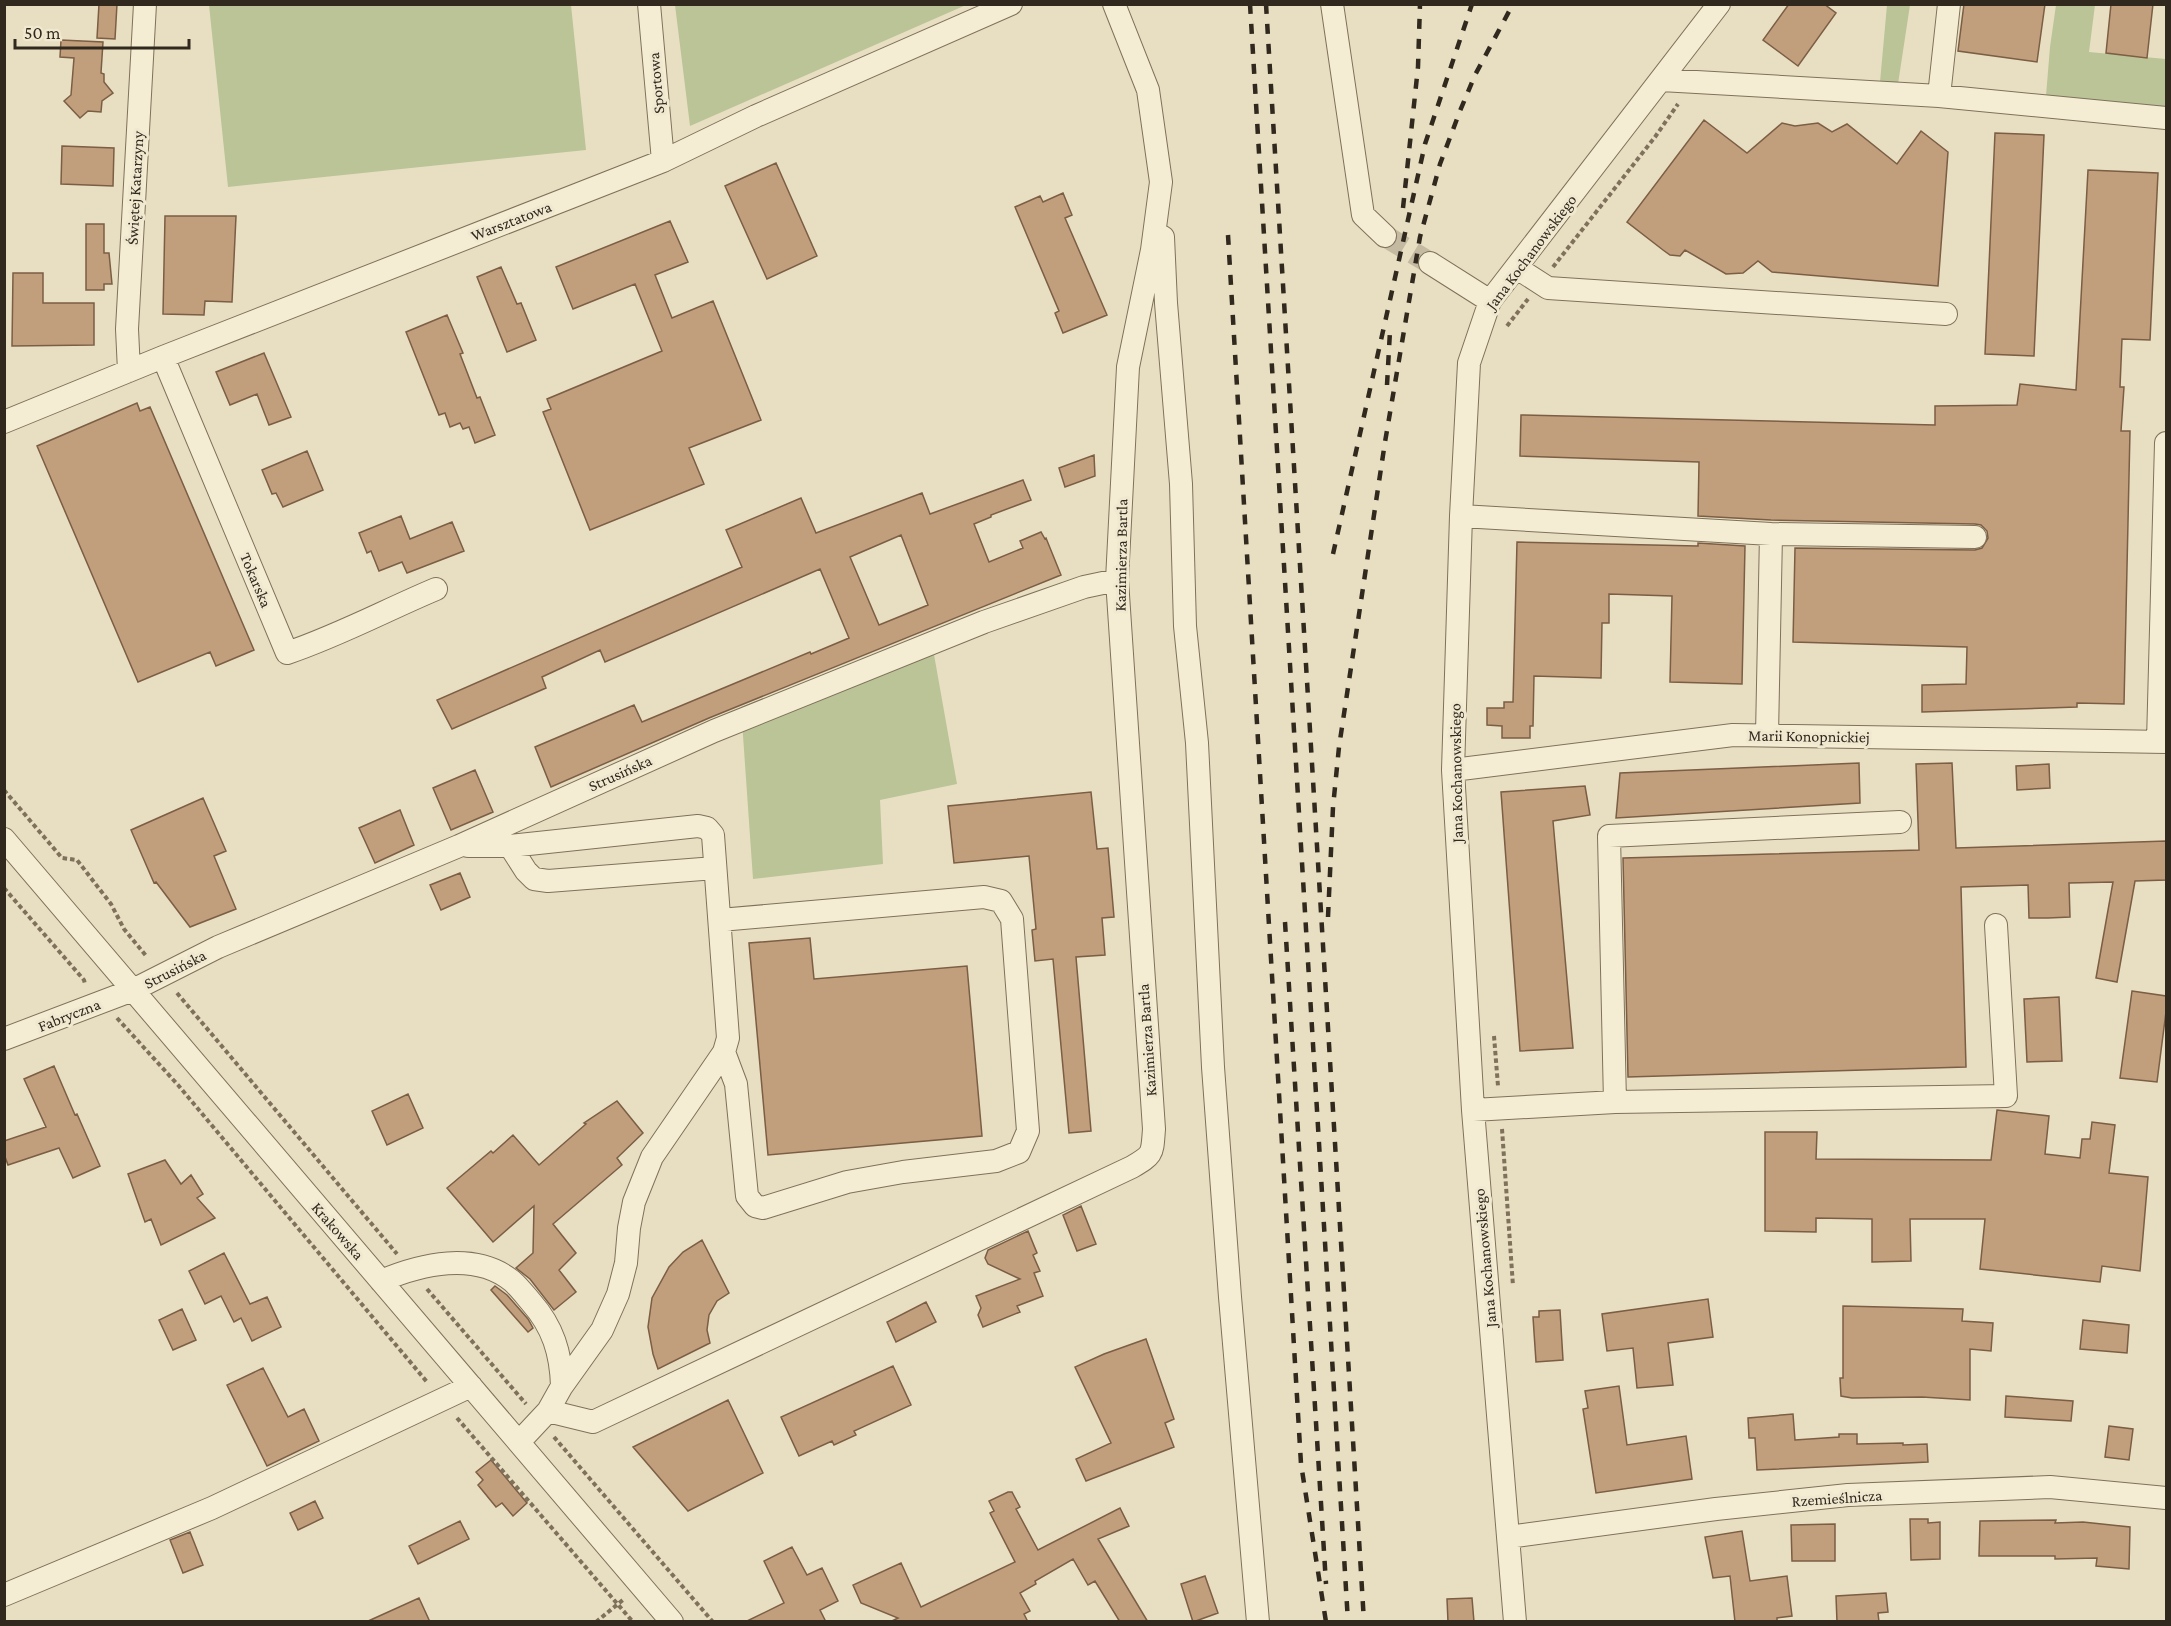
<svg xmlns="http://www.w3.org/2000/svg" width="2171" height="1626" viewBox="0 0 2171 1626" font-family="'Crimson Pro',serif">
<rect width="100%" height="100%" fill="#e8dfc2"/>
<path fill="#bbc497" d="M 209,5 L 571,5 L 586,150 L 228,187 Z
M 675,5 L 675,4 L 966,5 L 690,126 Z
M 1887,5 L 1910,5 L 1898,84 L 1879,93 Z
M 2056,5 L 2095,5 L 2089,52 L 2166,59 L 2166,118 L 2045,108 L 2050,47 Z
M 930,632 L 957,784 L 880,800 L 883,864 L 753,879 L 741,707 Z"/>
<path fill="#c19e7c" stroke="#7b5e44" stroke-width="1.5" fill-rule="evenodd" d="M 99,4 L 117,4 L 115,39 L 97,38 Z
M 1789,4 L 1824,4 L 1836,13 L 1798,66 L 1763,40 Z
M 1964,4 L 2045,4 L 2037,62 L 1958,51 Z
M 2111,4 L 2153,4 L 2147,58 L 2106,53 Z
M 61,40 L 103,42 L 101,73 L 104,74 L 104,82 L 113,93 L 102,101 L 101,112 L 88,111 L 80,118 L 64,101 L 71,95 L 74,58 L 60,57 Z
M 1704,120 L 1747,153 L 1782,123 L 1795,126 L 1818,123 L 1832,132 L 1847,124 L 1897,164 L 1921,131 L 1948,152 L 1938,286 L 1772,272 L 1758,261 L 1743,273 L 1726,274 L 1685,250 L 1680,256 L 1670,255 L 1663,250 L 1627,222 Z
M 1995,133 L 2044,135 L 2034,356 L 1985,354 Z
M 62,146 L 114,148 L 113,186 L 61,184 Z
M 776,163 L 817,256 L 767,279 L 725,186 Z
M 2088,170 L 2158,173 L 2150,340 L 2122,339 L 2120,387 L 2124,387 L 2121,431 L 2130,431 L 2124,704 L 2077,703 L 2077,707 L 1922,712 L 1922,685 L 1966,684 L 1967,647 L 1793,642 L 1795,548 L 1975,550 L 1982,548 L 1988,538 L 1987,531 L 1981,525 L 1975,524 L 1771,520 L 1698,516 L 1699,462 L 1520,456 L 1521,415 L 1935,425 L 1935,406 L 2017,405 L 2020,384 L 2076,390 Z
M 1063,193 L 1072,215 L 1065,218 L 1107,315 L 1063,333 L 1055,313 L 1059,311 L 1015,207 L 1040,196 L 1043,202 Z
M 165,216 L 236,216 L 232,302 L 205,301 L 204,315 L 163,314 Z
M 670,221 L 688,262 L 655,275 L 672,318 L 713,301 L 761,420 L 689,448 L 704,484 L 590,530 L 543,412 L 551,409 L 547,399 L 662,351 L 635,284 L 573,309 L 556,267 Z
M 86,224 L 104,224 L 104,253 L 109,253 L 112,284 L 104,284 L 104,290 L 86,290 Z
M 501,267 L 517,304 L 521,303 L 536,340 L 507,352 L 477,277 Z
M 13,273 L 43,273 L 43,303 L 94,303 L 94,345 L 12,346 Z
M 447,315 L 463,353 L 460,354 L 477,398 L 480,397 L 495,435 L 475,443 L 469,427 L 463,429 L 460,423 L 450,427 L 445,413 L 439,415 L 406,332 Z
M 264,353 L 291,417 L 269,425 L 257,394 L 230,405 L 216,372 Z
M 137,403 L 140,411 L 150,407 L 254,650 L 216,666 L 210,652 L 138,682 L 37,446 Z
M 307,451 L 323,490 L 283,507 L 276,493 L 272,494 L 262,470 Z
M 1094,455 L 1095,476 L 1065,487 L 1059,468 Z
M 1023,480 L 1031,500 L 991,515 L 991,517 L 974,524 L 989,562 L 1023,548 L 1020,541 L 1041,532 L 1045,539 L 1046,538 L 1061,575 L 709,718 L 551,787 L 535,747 L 634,705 L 642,722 L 810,652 L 811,654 L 849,638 L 820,569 L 605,662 L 600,650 L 542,677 L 546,688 L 452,729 L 437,700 L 742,567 L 726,530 L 801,498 L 816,533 L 922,493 L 930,514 ZM 901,535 L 928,605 L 879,625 L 850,557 Z
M 401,516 L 410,539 L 452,522 L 464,551 L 407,573 L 402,562 L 379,571 L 371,551 L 367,553 L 359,533 Z
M 1517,542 L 1698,546 L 1698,543 L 1745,546 L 1742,684 L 1670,682 L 1672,596 L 1609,594 L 1609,623 L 1602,623 L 1601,678 L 1534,676 L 1533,726 L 1530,726 L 1530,738 L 1502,738 L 1502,726 L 1487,725 L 1487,708 L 1504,708 L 1504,702 L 1513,702 Z
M 1859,763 L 1860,803 L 1616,818 L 1620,773 Z
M 1952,763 L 1956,848 L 2166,841 L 2166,880 L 2135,881 L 2117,982 L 2096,978 L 2113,882 L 2069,883 L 2070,917 L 2048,918 L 2029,918 L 2028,885 L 1961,887 L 1966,1067 L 1628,1077 L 1623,858 L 1919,850 L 1916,764 Z
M 2049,764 L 2050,788 L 2017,790 L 2016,766 Z
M 475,770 L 493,812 L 451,830 L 433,788 Z
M 1585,786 L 1590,815 L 1553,821 L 1573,1048 L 1520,1051 L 1501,792 Z
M 1091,792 L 1097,849 L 1108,848 L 1114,917 L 1102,918 L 1105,955 L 1076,957 L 1091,1131 L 1069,1133 L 1053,959 L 1035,961 L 1032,930 L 1036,929 L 1029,856 L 954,863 L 948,806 Z
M 203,798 L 226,851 L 214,856 L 236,909 L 190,927 L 156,882 L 154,883 L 131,830 Z
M 400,810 L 414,845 L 375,863 L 359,828 Z
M 460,873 L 470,897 L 441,910 L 430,885 Z
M 810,938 L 814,979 L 967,966 L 982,1136 L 768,1155 L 749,943 Z
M 2132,991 L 2166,996 L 2166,1012 L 2157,1082 L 2120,1078 Z
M 2059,997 L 2062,1061 L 2027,1062 L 2024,999 Z
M 54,1066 L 75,1115 L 77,1114 L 100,1166 L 73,1178 L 59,1148 L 8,1165 L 4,1154 L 4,1141 L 46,1127 L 24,1079 Z
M 408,1094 L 423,1128 L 387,1145 L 372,1111 Z
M 617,1101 L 643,1133 L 617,1158 L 622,1165 L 553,1224 L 576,1253 L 559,1270 L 576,1292 L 554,1310 L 530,1279 L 516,1268 L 533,1253 L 534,1206 L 493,1242 L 447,1188 L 491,1151 L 493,1153 L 513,1135 L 539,1165 L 586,1124 L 584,1123 Z
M 1997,1110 L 2049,1116 L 2045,1154 L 2080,1158 L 2082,1139 L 2090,1139 L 2092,1122 L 2115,1125 L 2109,1173 L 2148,1177 L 2140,1271 L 2102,1266 L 2100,1282 L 1980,1269 L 1985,1219 L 1910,1219 L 1911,1261 L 1872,1262 L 1872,1219 L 1816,1218 L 1816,1232 L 1765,1231 L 1765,1132 L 1817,1132 L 1816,1159 L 1991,1160 Z
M 165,1160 L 181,1184 L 191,1175 L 203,1194 L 197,1198 L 215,1218 L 161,1245 L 151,1219 L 145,1222 L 128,1174 Z
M 1081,1206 L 1096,1244 L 1077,1251 L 1063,1215 Z
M 1028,1231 L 1037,1253 L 1033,1255 L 1040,1271 L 1034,1273 L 1043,1296 L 1017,1306 L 1020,1312 L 983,1327 L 978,1315 L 981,1308 L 976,1296 L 1020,1279 L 988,1264 L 985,1258 L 988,1250 Z
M 702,1240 L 729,1293 L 717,1301 L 709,1315 L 707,1330 L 710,1343 L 658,1369 L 653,1354 L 648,1327 L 652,1298 L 669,1267 L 683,1252 Z
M 224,1253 L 250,1304 L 267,1297 L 281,1327 L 252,1341 L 241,1318 L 234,1322 L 221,1296 L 205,1304 L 189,1271 Z
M 495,1286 L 507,1295 L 528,1319 L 533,1328 L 528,1332 L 491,1290 Z
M 1708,1299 L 1713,1337 L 1668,1343 L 1673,1385 L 1637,1388 L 1633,1348 L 1607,1351 L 1602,1314 Z
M 926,1302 L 936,1322 L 896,1342 L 887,1322 Z
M 1843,1306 L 1963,1309 L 1962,1321 L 1993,1323 L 1991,1351 L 1970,1349 L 1970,1400 L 1922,1397 L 1852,1398 L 1841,1396 L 1840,1378 L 1843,1378 Z
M 182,1309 L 196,1340 L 173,1350 L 159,1320 Z
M 1560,1310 L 1563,1360 L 1536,1362 L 1533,1317 L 1539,1317 L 1539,1311 Z
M 2083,1320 L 2129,1325 L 2127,1353 L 2080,1349 Z
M 1146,1339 L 1174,1419 L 1165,1423 L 1174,1447 L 1086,1481 L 1076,1459 L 1111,1443 L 1075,1367 L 1104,1354 Z
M 893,1366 L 911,1405 L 854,1431 L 856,1435 L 834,1445 L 832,1441 L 799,1456 L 781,1417 Z
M 263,1368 L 288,1417 L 304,1409 L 319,1441 L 267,1466 L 227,1385 Z
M 1619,1386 L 1627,1445 L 1686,1436 L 1692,1479 L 1596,1493 L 1583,1409 L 1588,1408 L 1585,1391 Z
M 2006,1396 L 2073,1401 L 2071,1421 L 2005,1417 Z
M 728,1400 L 763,1473 L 688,1511 L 633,1447 Z
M 1793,1414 L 1795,1440 L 1839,1437 L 1839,1434 L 1857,1434 L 1857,1444 L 1903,1443 L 1903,1445 L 1927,1444 L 1928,1462 L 1757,1470 L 1755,1438 L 1749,1438 L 1748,1418 Z
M 2109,1426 L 2133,1429 L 2129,1460 L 2105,1457 Z
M 491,1460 L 527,1503 L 513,1516 L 502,1503 L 496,1507 L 478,1485 L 483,1480 L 476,1472 Z
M 1008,1492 L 1012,1492 L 1020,1507 L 1016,1509 L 1038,1550 L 1120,1508 L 1129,1526 L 1098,1539 L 1148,1622 L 1120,1622 L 1095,1581 L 1088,1585 L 1073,1559 L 1035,1581 L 1036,1584 L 1020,1593 L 1030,1611 L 1024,1614 L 1028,1622 L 890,1622 L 898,1618 L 861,1603 L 853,1585 L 901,1563 L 921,1607 L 1015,1562 L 990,1513 L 994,1511 L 989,1501 Z
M 315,1501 L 323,1518 L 298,1530 L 290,1513 Z
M 1910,1519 L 1928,1519 L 1928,1523 L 1940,1522 L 1940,1559 L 1911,1560 Z
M 2056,1520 L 2055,1523 L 2083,1522 L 2130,1527 L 2129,1569 L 2096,1566 L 2097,1558 L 2055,1559 L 2055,1556 L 1979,1556 L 1980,1521 Z
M 460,1521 L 469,1539 L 418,1564 L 409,1546 Z
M 1835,1524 L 1835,1561 L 1792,1561 L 1791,1525 Z
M 1742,1531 L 1750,1581 L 1787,1576 L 1792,1616 L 1777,1618 L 1777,1622 L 1735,1622 L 1730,1576 L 1713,1578 L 1705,1537 Z
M 190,1532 L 203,1565 L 183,1573 L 170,1540 Z
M 792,1547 L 807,1575 L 822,1568 L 838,1601 L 820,1610 L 826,1622 L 745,1622 L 784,1603 L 764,1561 Z
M 1205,1576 L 1218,1613 L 1193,1622 L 1181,1584 Z
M 1886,1593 L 1888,1612 L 1878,1613 L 1879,1622 L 1837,1622 L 1836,1596 Z
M 419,1598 L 430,1622 L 366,1622 Z
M 1472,1598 L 1474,1622 L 1448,1622 L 1447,1599 Z"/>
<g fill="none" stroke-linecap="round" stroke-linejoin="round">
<path stroke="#c3baa1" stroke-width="22" stroke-dasharray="22 11" stroke-linecap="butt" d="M 1385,236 L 1430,263"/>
<defs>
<path id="minor" d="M 649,4 L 663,161
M 1332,4 L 1363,215 L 1385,236
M 1661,80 L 1939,96 L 2166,118
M 1939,96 L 1949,4
M 1163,237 L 1166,303 L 1181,484 L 1185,626 L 1197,743 L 1213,1067 L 1230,1297 L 1258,1622
M 1430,263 L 1490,301
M 1517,268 L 1548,288 L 1946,314
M 163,357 L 287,653 C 338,636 386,610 436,589
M 129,371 L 127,329 L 145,4
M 4,422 L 163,357 L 663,161 L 756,116 L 1011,4
M 1461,516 L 1771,534 L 1975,537
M 1767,735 L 1771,534
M 2158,741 L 2166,443
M 1453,770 L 1733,735 L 2166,742
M 4,839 L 672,1622
M 468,846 L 510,846 L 698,826 L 707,828 L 713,835 L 728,1038 L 724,1052 L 652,1157 L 634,1202 L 629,1228 L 626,1263 L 618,1294 L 602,1330 L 562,1386 L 548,1411 L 519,1442
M 510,846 L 526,871 L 534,879 L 548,881 L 715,868
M 720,920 L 984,897 L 1001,901 L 1012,919 L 1028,1131 L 1019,1152 L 996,1161 L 903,1172 L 847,1182 L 763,1208 L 755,1206 L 747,1196 L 736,1084 L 724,1052
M 4,1039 L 133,990 L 218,947 L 459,846 L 714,731 L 984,622 L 1084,587 L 1117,580
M 1615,1102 L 2006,1096 L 1996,925
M 1473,1110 L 1615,1102 L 1609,836 L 1900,822
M 381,1281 C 421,1264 475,1251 512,1281 C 519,1287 525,1295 531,1302 C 553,1327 561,1353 562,1386
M 548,1411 L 593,1422 L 1132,1167 C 1154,1154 1152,1154 1154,1129 L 1117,580 L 1128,367 L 1152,250 L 1161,182 L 1148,90 L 1114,4
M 1508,1537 L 1716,1509 L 1848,1495 L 2050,1487 L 2166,1498
M 4,1595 L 212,1508 L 471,1386
M 1515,1622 L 1473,1110 L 1453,770 L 1461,516 L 1469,363 L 1490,301 L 1719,4"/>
</defs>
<use href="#minor" stroke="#7f715b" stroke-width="24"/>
<path stroke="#7f715b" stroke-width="4" stroke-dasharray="4.5 3" stroke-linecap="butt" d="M 1553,267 L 1655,137 L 1678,104
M 1507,326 L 1528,299
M 4,790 L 62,858 L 77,860 L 111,904 L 124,929 L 147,957
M 4,888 L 84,980 L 85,984
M 177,993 L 397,1254
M 117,1018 L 178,1085 L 427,1382
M 1494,1036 L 1498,1086
M 1502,1129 L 1513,1286
M 427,1289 L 526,1404
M 457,1418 L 633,1622
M 554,1437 L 713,1622
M 596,1622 L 624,1599"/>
<use href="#minor" stroke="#f4edd4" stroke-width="22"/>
<path stroke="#31281e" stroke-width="4.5" stroke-dasharray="10 10" stroke-linecap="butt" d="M 1250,4 L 1348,1622
M 1266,4 L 1364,1622
M 1403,208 L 1418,67 L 1420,4
M 1228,235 L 1301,1464 L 1326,1622
M 1387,385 L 1390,331
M 1333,554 L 1425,144 L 1472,4
M 1328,917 L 1333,807 L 1339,747 L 1385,442 L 1420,237 L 1440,164 L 1460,111 L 1475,75 L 1513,4
M 1285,922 L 1326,1584"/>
</g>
<g text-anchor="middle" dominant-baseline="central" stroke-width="6" stroke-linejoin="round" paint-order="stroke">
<g font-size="16" fill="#31281e" stroke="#f0e9d0">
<text transform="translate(656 83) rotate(-95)">Sportowa</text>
<text transform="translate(135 188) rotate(-87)">Świętej Katarzyny</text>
<text transform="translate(511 221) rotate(-21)">Warsztatowa</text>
<text transform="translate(1531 252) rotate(-53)">Jana Kochanowskiego</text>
<text transform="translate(1121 555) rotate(-89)">Kazimierza Bartla</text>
<text transform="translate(256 580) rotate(67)">Tokarska</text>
<text transform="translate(1809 736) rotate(1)">Marii Konopnickiej</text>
<text transform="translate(620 773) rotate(-24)">Strusińska</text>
<text transform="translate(1456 773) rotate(-91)">Jana Kochanowskiego</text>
<text transform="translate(175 969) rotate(-27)">Strusińska</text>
<text transform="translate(69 1015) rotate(-21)">Fabryczna</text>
<text transform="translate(1147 1040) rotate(-94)">Kazimierza Bartla</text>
<text transform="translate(338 1231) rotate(49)">Krakowska</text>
<text transform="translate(1485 1258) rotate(-95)">Jana Kochanowskiego</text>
<text transform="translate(1837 1498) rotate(-4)">Rzemieślnicza</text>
</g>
</g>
<rect width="2171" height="1626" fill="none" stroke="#31281e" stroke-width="12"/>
<path d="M15 39v9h174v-9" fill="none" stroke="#31281e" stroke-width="3"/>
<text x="24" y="39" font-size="18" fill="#31281e" stroke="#f0e9d0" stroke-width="4.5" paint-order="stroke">50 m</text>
</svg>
